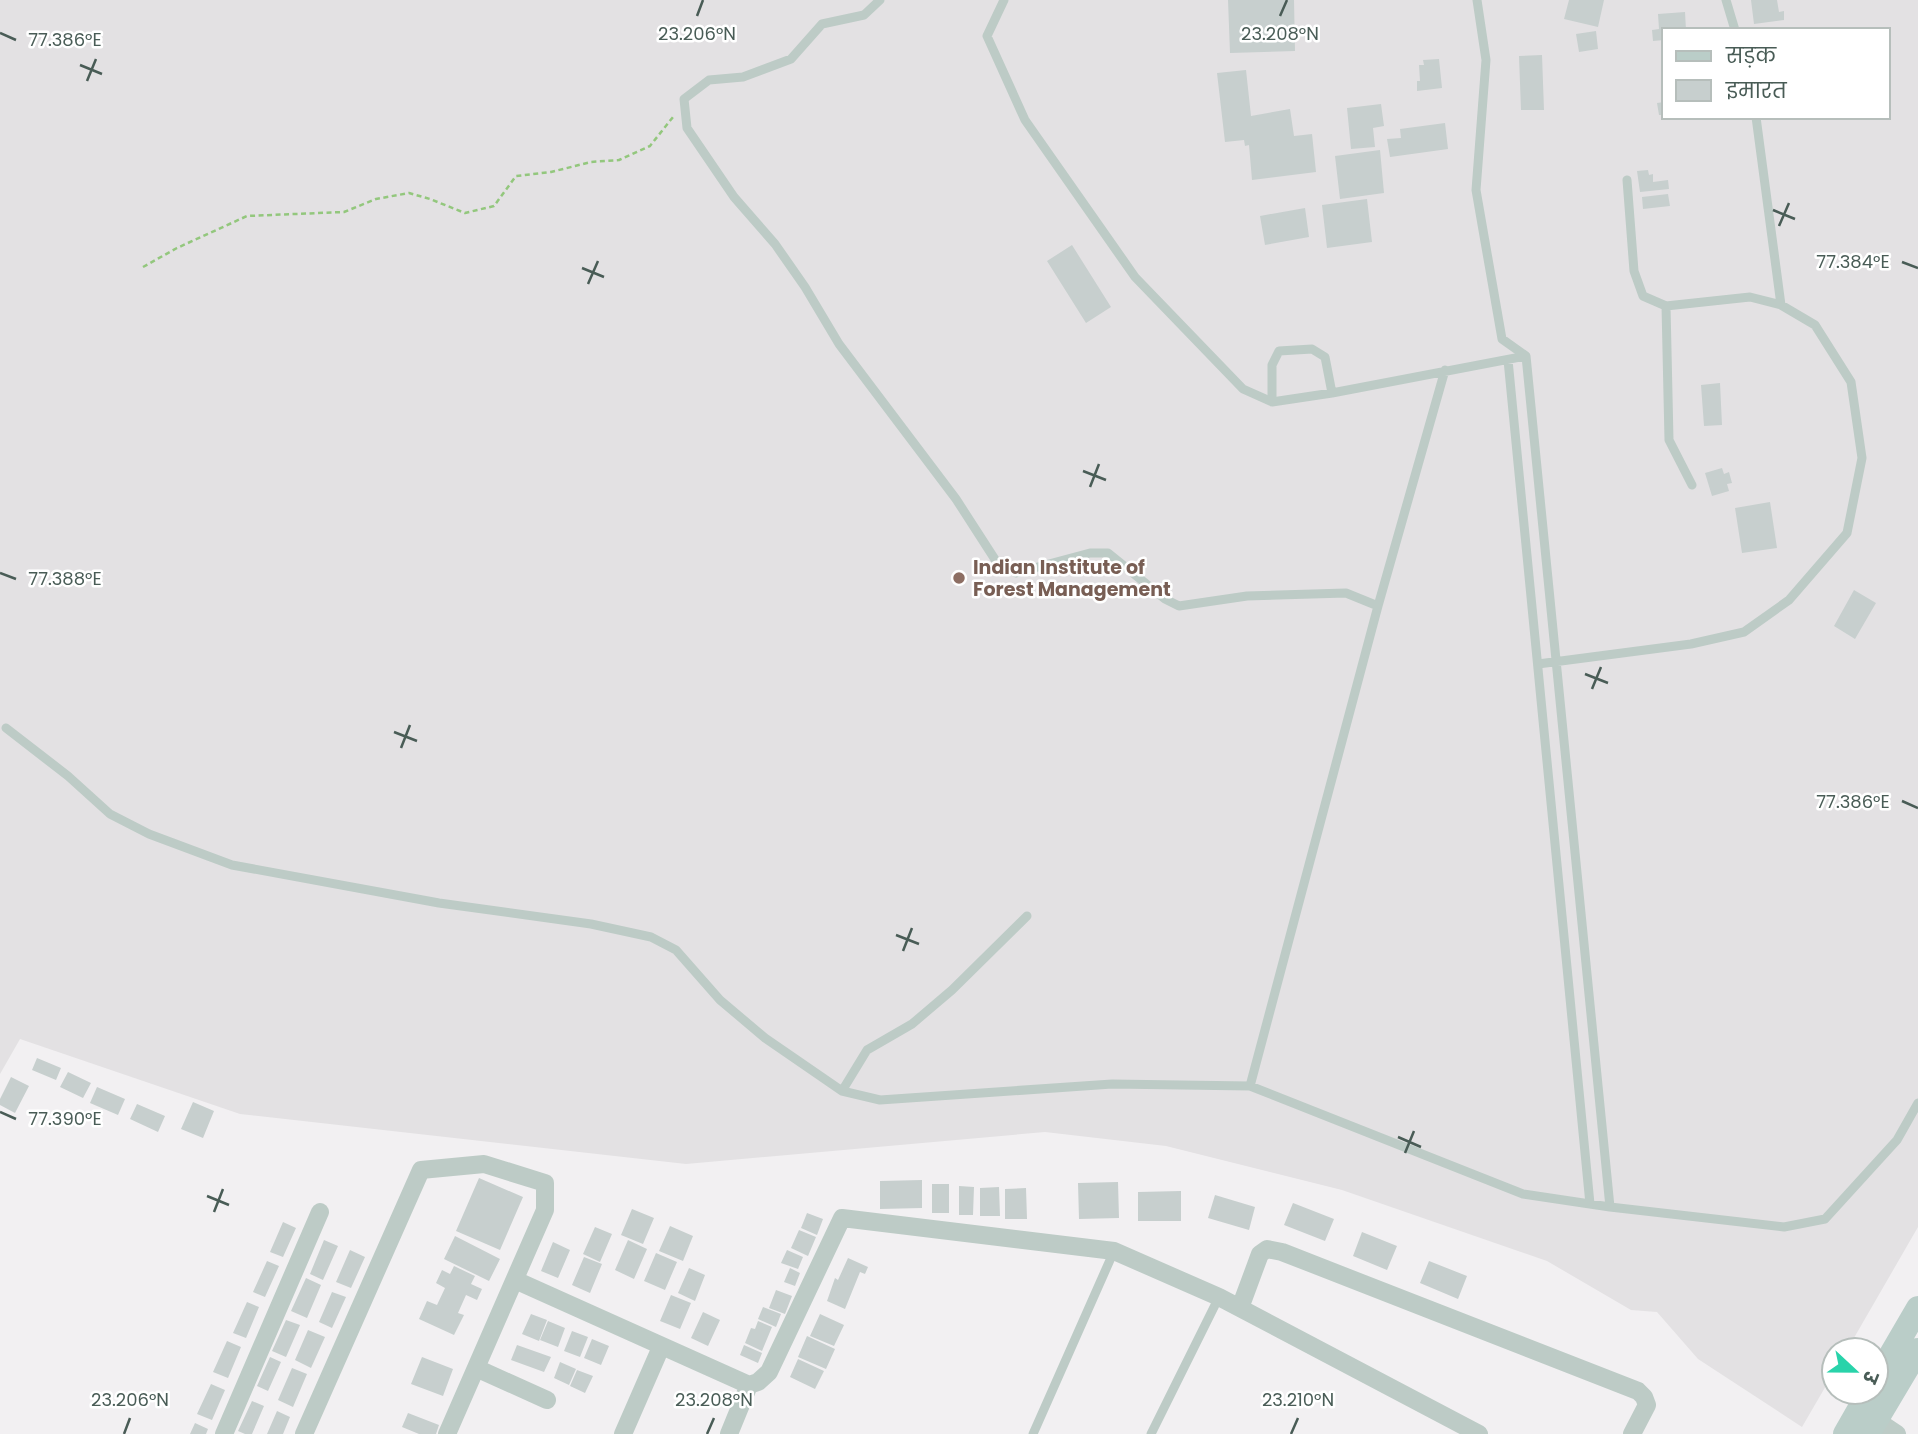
<svg xmlns="http://www.w3.org/2000/svg" width="1918" height="1434" viewBox="0 0 1918 1434" font-family="Poppins,'Noto Sans Devanagari',sans-serif">
<rect width="100%" height="100%" fill="#f2f0f2"/>
<path fill="#e3e1e3" fill-rule="evenodd" d="M 0,0 L 1918,0 L 1918,1227 L 1847,1350 L 1834,1350 L 1834,1372 L 1802,1427 L 1698,1359 L 1657,1312 L 1631,1310 L 1547,1261 L 1342,1190 L 1166,1146 L 1045,1132 L 686,1164 L 240,1114 L 20,1039 L 0,1074 ZM 1664,30 L 1888,30 L 1888,117 L 1664,117 Z"/>
<path fill="#c7cfce" d="M 1228,0 L 1294,0 L 1295,51 L 1230,53 Z
M 1569,0 L 1604,0 L 1598,27 L 1564,19 Z
M 1751,0 L 1777,0 L 1779,12 L 1784,11 L 1784,20 L 1754,24 Z
M 1685,12 L 1686,30 L 1664,30 L 1664,40 L 1653,41 L 1652,30 L 1659,29 L 1658,14 Z
M 1596,31 L 1598,49 L 1579,52 L 1576,34 Z
M 1542,55 L 1544,110 L 1521,110 L 1519,56 Z
M 1439,59 L 1442,88 L 1417,91 L 1417,81 L 1420,81 L 1419,65 L 1424,65 L 1423,60 Z
M 1246,70 L 1251,116 L 1290,109 L 1294,136 L 1312,134 L 1316,172 L 1252,180 L 1249,145 L 1245,146 L 1244,140 L 1225,142 L 1217,73 Z
M 1664,102 L 1664,115 L 1659,115 L 1657,103 Z
M 1381,104 L 1384,126 L 1373,128 L 1375,147 L 1351,149 L 1347,108 Z
M 1445,123 L 1448,149 L 1390,157 L 1387,139 L 1401,138 L 1400,129 Z
M 1380,150 L 1384,193 L 1340,199 L 1335,156 Z
M 1648,170 L 1649,175 L 1653,174 L 1653,182 L 1668,180 L 1669,189 L 1640,192 L 1637,171 Z
M 1668,194 L 1670,206 L 1643,209 L 1642,197 Z
M 1367,199 L 1372,242 L 1327,248 L 1322,205 Z
M 1305,208 L 1309,237 L 1265,245 L 1260,216 Z
M 1072,245 L 1111,307 L 1086,323 L 1047,261 Z
M 1720,383 L 1722,425 L 1704,426 L 1701,385 Z
M 1722,468 L 1724,474 L 1729,472 L 1732,483 L 1727,484 L 1729,491 L 1712,496 L 1705,473 Z
M 1770,502 L 1777,548 L 1742,553 L 1735,508 Z
M 1854,590 L 1876,603 L 1855,639 L 1834,626 Z
M 37,1058 L 61,1068 L 56,1080 L 32,1070 Z
M 68,1072 L 91,1083 L 83,1098 L 60,1087 Z
M 11,1077 L 29,1086 L 15,1113 L 0,1105 L 0,1099 Z
M 97,1087 L 125,1099 L 118,1115 L 90,1103 Z
M 193,1102 L 214,1111 L 203,1138 L 181,1129 Z
M 137,1104 L 165,1116 L 158,1132 L 130,1119 Z
M 479,1178 L 523,1197 L 500,1250 L 456,1231 Z
M 922,1180 L 922,1208 L 880,1209 L 880,1181 Z
M 1118,1182 L 1119,1218 L 1079,1219 L 1078,1183 Z
M 932,1184 L 949,1184 L 949,1213 L 932,1213 Z
M 959,1186 L 974,1187 L 973,1215 L 959,1215 Z
M 999,1187 L 1000,1216 L 980,1216 L 980,1188 Z
M 1026,1188 L 1027,1219 L 1005,1219 L 1005,1189 Z
M 1181,1191 L 1181,1221 L 1138,1221 L 1138,1192 Z
M 1215,1195 L 1255,1207 L 1249,1230 L 1208,1218 Z
M 1293,1203 L 1334,1219 L 1325,1241 L 1284,1225 Z
M 632,1209 L 654,1218 L 643,1244 L 621,1235 Z
M 807,1213 L 823,1219 L 817,1235 L 801,1228 Z
M 283,1222 L 296,1228 L 283,1257 L 270,1252 Z
M 670,1226 L 693,1236 L 683,1261 L 659,1251 Z
M 595,1227 L 612,1234 L 600,1262 L 583,1254 Z
M 799,1230 L 816,1237 L 808,1256 L 791,1248 Z
M 1362,1232 L 1397,1246 L 1387,1270 L 1353,1256 Z
M 455,1236 L 500,1259 L 489,1281 L 444,1259 Z
M 324,1240 L 338,1246 L 323,1280 L 310,1274 Z
M 628,1240 L 647,1249 L 634,1279 L 615,1270 Z
M 553,1242 L 570,1250 L 558,1278 L 541,1271 Z
M 350,1250 L 365,1257 L 351,1288 L 336,1282 Z
M 787,1250 L 803,1257 L 798,1269 L 781,1263 Z
M 656,1253 L 677,1262 L 665,1290 L 644,1281 Z
M 584,1257 L 602,1264 L 590,1293 L 572,1285 Z
M 848,1258 L 868,1267 L 865,1274 L 860,1272 L 845,1309 L 827,1301 L 835,1278 L 838,1280 Z
M 267,1261 L 279,1266 L 265,1297 L 253,1292 Z
M 1429,1261 L 1467,1276 L 1458,1299 L 1420,1283 Z
M 454,1266 L 475,1276 L 471,1284 L 482,1289 L 477,1300 L 466,1295 L 458,1313 L 464,1315 L 454,1335 L 419,1319 L 427,1301 L 437,1305 L 445,1288 L 436,1283 L 442,1270 L 450,1274 Z
M 689,1268 L 705,1275 L 695,1301 L 678,1293 Z
M 790,1268 L 800,1273 L 795,1286 L 784,1282 Z
M 306,1278 L 321,1285 L 307,1318 L 291,1311 Z
M 776,1290 L 792,1296 L 785,1314 L 769,1308 Z
M 332,1292 L 346,1297 L 332,1328 L 319,1322 Z
M 671,1295 L 691,1303 L 680,1329 L 660,1321 Z
M 247,1302 L 259,1307 L 246,1338 L 233,1333 Z
M 763,1307 L 781,1314 L 776,1327 L 758,1319 Z
M 703,1312 L 720,1320 L 708,1346 L 691,1338 Z
M 531,1314 L 547,1320 L 539,1341 L 522,1334 Z
M 820,1314 L 844,1325 L 834,1346 L 810,1336 Z
M 286,1320 L 300,1325 L 286,1357 L 272,1351 Z
M 548,1321 L 565,1328 L 558,1347 L 540,1340 Z
M 758,1321 L 772,1327 L 762,1351 L 745,1343 L 751,1328 L 755,1329 Z
M 308,1330 L 325,1337 L 311,1368 L 295,1360 Z
M 572,1331 L 588,1337 L 580,1357 L 564,1351 Z
M 807,1336 L 835,1349 L 826,1369 L 798,1357 Z
M 592,1339 L 609,1346 L 601,1365 L 584,1358 Z
M 227,1341 L 241,1347 L 228,1378 L 213,1372 Z
M 517,1345 L 551,1357 L 544,1372 L 511,1360 Z
M 744,1345 L 762,1353 L 758,1363 L 740,1355 Z
M 270,1357 L 281,1362 L 268,1391 L 257,1386 Z
M 422,1357 L 453,1369 L 443,1396 L 411,1384 Z
M 798,1359 L 824,1371 L 815,1389 L 790,1377 Z
M 560,1362 L 576,1369 L 569,1385 L 554,1378 Z
M 292,1368 L 307,1374 L 293,1407 L 278,1400 Z
M 577,1370 L 593,1376 L 585,1393 L 570,1386 Z
M 211,1384 L 225,1390 L 212,1420 L 197,1414 Z
M 252,1401 L 264,1406 L 252,1434 L 245,1434 L 238,1431 Z
M 277,1411 L 290,1417 L 283,1434 L 267,1434 Z
M 408,1413 L 439,1425 L 436,1434 L 419,1434 L 402,1427 Z
M 195,1423 L 208,1429 L 206,1434 L 190,1434 Z"/>
<g fill="none" stroke-linecap="round" stroke-linejoin="round">
<path stroke="#93c77d" stroke-width="2.5" stroke-dasharray="5 3.5" stroke-linecap="butt" d="M 143,267 L 177,248 L 247,216 L 344,212 L 376,199 L 409,193 L 430,199 L 465,213 L 494,206 L 516,176 L 551,172 L 591,162 L 619,160 L 650,146 L 673,117"/>
<path stroke="#bdcbc6" stroke-width="9" d="M 880,0 L 864,15 L 822,24 L 791,59 L 743,77 L 709,80 L 684,99 L 687,128 L 734,197 L 775,244 L 805,287 L 839,344 L 956,499 L 996,561 L 1016,573 L 1090,553 L 1108,553 L 1165,599 L 1179,606 L 1247,596 L 1346,593 L 1378,606
M 1004,0 L 987,36 L 1025,120 L 1135,277 L 1243,389 L 1272,402 L 1332,393 L 1526,356
M 1477,0 L 1486,60 L 1476,190 L 1502,339 L 1526,356 L 1610,1207
M 1726,0 L 1735,30
M 1756,117 L 1781,305
M 1666,306 L 1669,440 L 1692,485
M 1508,360 L 1590,1204
M 1445,370 L 1378,606 L 1250,1086 L 1523,1194 L 1610,1207 L 1784,1227 L 1825,1219 L 1897,1140 L 1918,1103
M 1272,402 L 1272,365 L 1279,351 L 1312,349 L 1325,357 L 1332,393
M 1538,664 L 1691,644 L 1744,632 L 1789,600 L 1847,533 L 1862,458 L 1851,382 L 1815,325 L 1781,305 L 1750,297 L 1666,306 L 1643,296 L 1634,271 L 1627,180
M 6,728 L 68,776 L 110,814 L 149,834 L 232,865 L 439,903 L 591,924 L 651,937 L 676,950 L 720,1000 L 765,1038 L 842,1091 L 880,1100 L 1112,1084 L 1250,1086
M 842,1091 L 867,1050 L 912,1024 L 952,990 L 1027,916
M 1033,1434 L 1114,1251
M 1151,1434 L 1219,1297"/>
<path stroke="#bdcbc6" stroke-width="18" d="M 515,1280 L 749,1385 L 758,1382 L 769,1372 L 842,1218 L 1114,1251 L 1219,1297 L 1479,1434
M 1240,1308 L 1260,1254 L 1267,1249 L 1282,1252 L 1638,1391 L 1644,1397 L 1647,1405 L 1632,1434
M 476,1368 L 547,1400
M 1876,1420 L 1897,1434
M 224,1434 L 320,1212
M 304,1434 L 421,1170 L 484,1164 L 545,1183 L 545,1210 L 447,1434
M 623,1434 L 661,1347
M 729,1434 L 749,1385"/>
<path stroke="#bacdc8" stroke-width="24" d="M 1876,1380 L 1918,1308
M 1845,1434 L 1869,1392
M 1868,1434 L 1918,1350"/>
</g>
<path fill="none" stroke="#495c56" stroke-width="2.5" d="M 697,16 L 703,0M 1280,16 L 1287,0M 0,33 L 16,40M 80,65 L 102,74M 87,81 L 96,59M 1773,210 L 1795,219M 1779,226 L 1789,203M 1902,262 L 1918,268M 582,268 L 604,277M 588,284 L 598,261M 1083,471 L 1106,480M 1090,487 L 1099,464M 0,573 L 16,579M 1585,674 L 1608,683M 1592,689 L 1601,667M 394,732 L 417,741M 401,748 L 410,725M 1902,801 L 1918,808M 896,935 L 919,944M 903,951 L 912,928M 0,1112 L 16,1119M 1398,1137 L 1421,1147M 1405,1153 L 1414,1131M 207,1196 L 229,1205M 214,1212 L 223,1189M 124,1434 L 130,1418M 707,1434 L 714,1418M 1291,1434 L 1298,1418"/>
<circle fill="#8d6e63" stroke="#fff" stroke-width="2.5" cx="959" cy="578" r="7"/>
<g text-anchor="middle" dominant-baseline="central" stroke-width="5" stroke-linejoin="round" paint-order="stroke">
<g font-size="19" font-weight="bold" fill="#785e54" stroke="#fff" text-anchor="start">
<text x="973" y="567">Indian Institute of<tspan x="973" dy="22">Forest Management</tspan></text>
</g>
</g>
<g font-size="18" text-anchor="middle" fill="#495c56" stroke="#fff" stroke-width="5" stroke-linejoin="round" paint-order="stroke">
<text x="697" y="40">23.206°N</text>
<text x="1280" y="40">23.208°N</text>
<text x="65" y="46">77.386°E</text>
<text x="1853" y="268">77.384°E</text>
<text x="65" y="585">77.388°E</text>
<text x="1853" y="808">77.386°E</text>
<text x="65" y="1125">77.390°E</text>
<text x="130" y="1406">23.206°N</text>
<text x="714" y="1406">23.208°N</text>
<text x="1298" y="1406">23.210°N</text>
</g>
<rect x="1662" y="28" width="228" height="91" fill="#ffffff" stroke="#b6bebb" stroke-width="2"/>
<rect x="1676" y="51" width="35" height="10" fill="#bacdc8" stroke="#b6bebb" stroke-width="2"/>
<text x="1726" y="63" font-size="21" fill="#495c56">सड़क</text>
<rect x="1676" y="80" width="35" height="21" fill="#c7cfce" stroke="#b6bebb" stroke-width="2"/>
<text x="1726" y="98" font-size="21" fill="#495c56">इमारत</text>
<g transform="translate(1855 1371) rotate(112)"><circle r="33" fill="#ffffff" stroke="#b6bebb" stroke-width="2"/>
<path d="M0-5L12 26L0 18L-12 26Z" fill="#29d3aa"/>
<text y="-10" font-size="19" font-weight="bold" text-anchor="middle" fill="#495c56">उ</text>
</g>
</svg>
